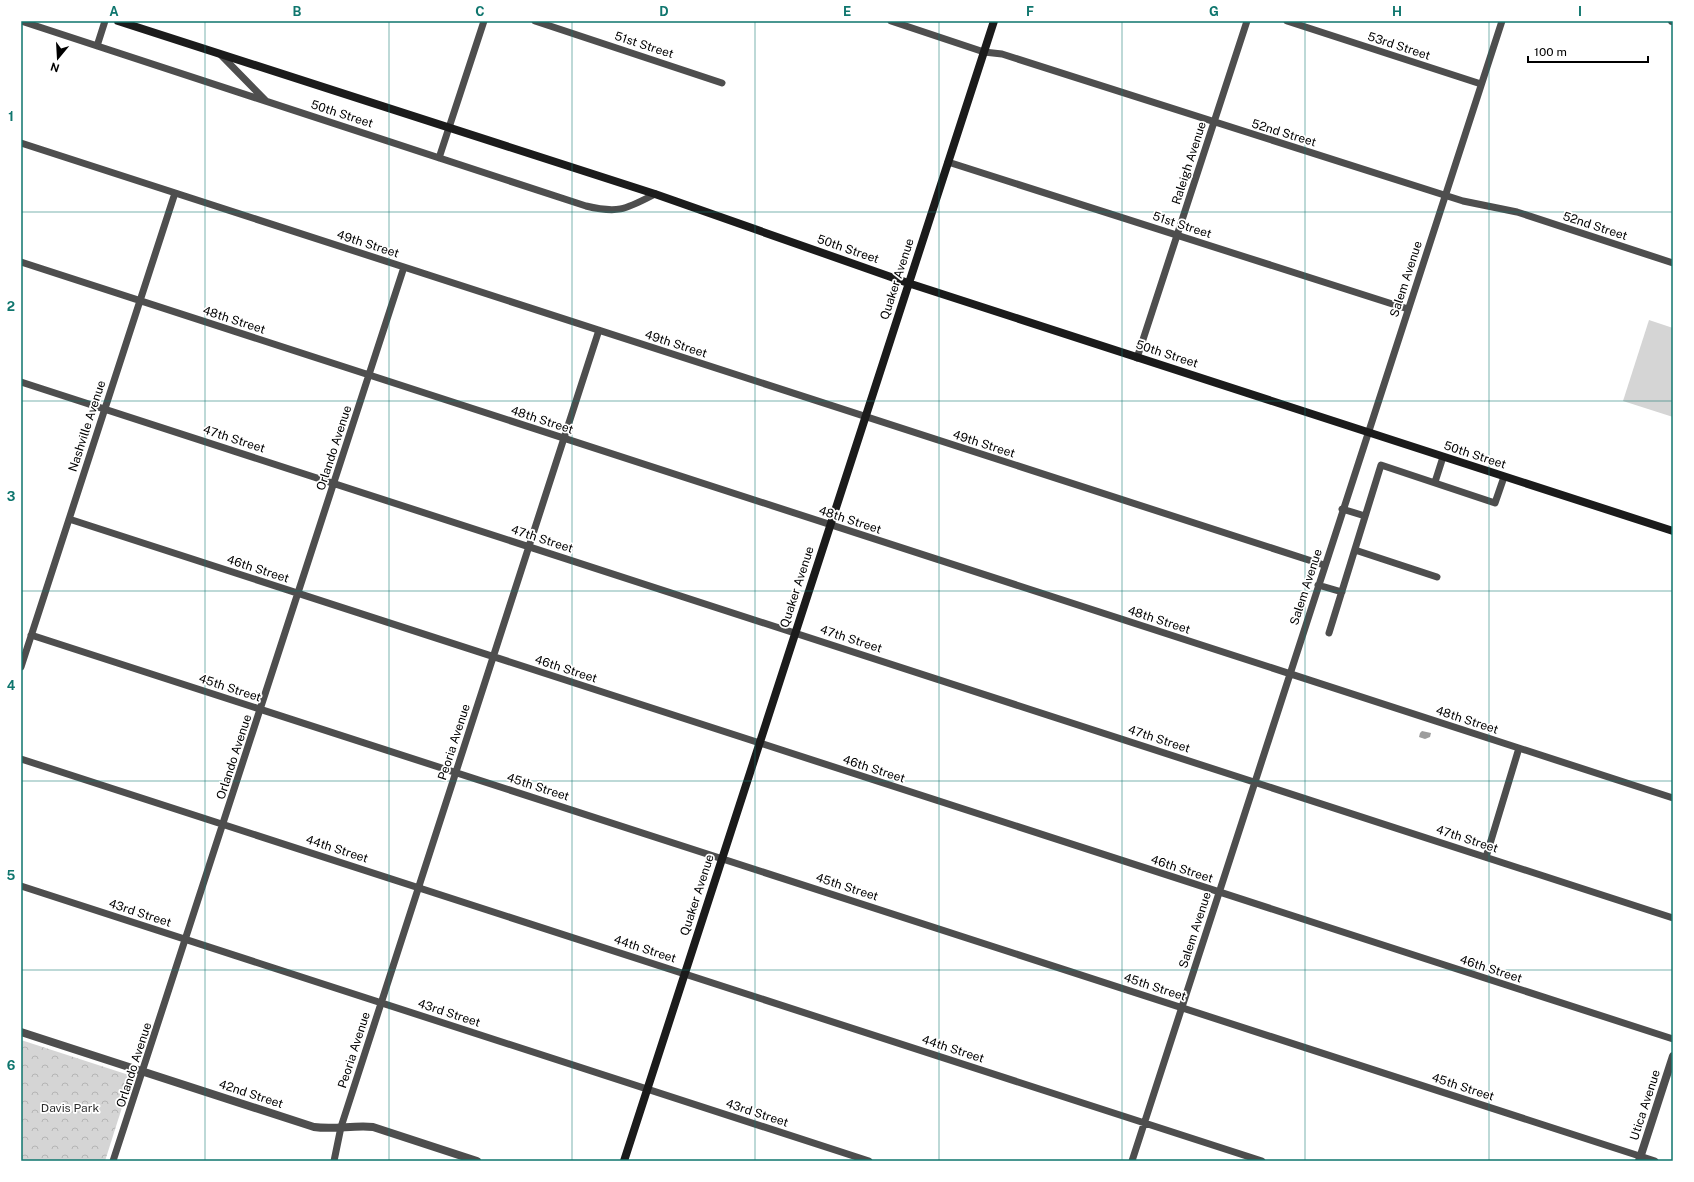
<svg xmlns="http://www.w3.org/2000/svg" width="1694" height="1182" viewBox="0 0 1694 1182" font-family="'Public Sans',sans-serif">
<defs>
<pattern id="park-crowns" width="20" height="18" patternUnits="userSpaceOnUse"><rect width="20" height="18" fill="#d5d5d5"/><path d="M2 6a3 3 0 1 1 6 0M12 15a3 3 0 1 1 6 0" fill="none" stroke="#b5b5b5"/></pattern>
<pattern id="water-ripples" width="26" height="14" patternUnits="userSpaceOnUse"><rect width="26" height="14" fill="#9c9c9c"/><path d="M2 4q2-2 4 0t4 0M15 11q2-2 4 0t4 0" fill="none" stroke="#7d7d7d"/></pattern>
</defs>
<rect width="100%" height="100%" fill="#fff"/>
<path fill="#d5d5d5" d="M 1649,320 L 1673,328 L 1673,417 L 1623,401 Z"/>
<path fill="url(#park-crowns)" d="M 21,1040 L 132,1076 L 105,1161 L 21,1161 Z"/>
<path fill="url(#water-ripples)" d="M 1422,731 L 1431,733 L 1430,737 L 1425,739 L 1419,737 L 1420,733 Z"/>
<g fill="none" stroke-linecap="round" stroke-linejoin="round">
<path stroke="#4e4e4e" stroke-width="7" d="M 21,21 L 586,206 C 619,214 626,209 655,194
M 535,21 L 722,83
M 891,21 L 984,52 L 1002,54 L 1463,201 L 1517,212 L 1673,263
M 1287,21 L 1481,84
M 97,46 L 105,21
M 221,55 L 266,101
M 21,143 L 1324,565
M 439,158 L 484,21
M 948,162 L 1408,309
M 21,262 L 1673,798
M 1137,358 L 1247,21
M 21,382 L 1673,918
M 1435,482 L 1443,457
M 1342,509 L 1365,516
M 69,519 L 1673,1039
M 1355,550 L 1437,577
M 1318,585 L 1342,592
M 1329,633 L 1381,465 L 1495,503 L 1504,477
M 31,635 L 1655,1161
M 21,667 L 175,193
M 21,759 L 1262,1161
M 1486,857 L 1519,748
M 21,886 L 869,1161
M 113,1161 L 404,267
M 334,1161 L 341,1127 L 599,330
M 1132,1161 L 1502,21"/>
<path stroke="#4e4e4e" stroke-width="8" d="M 1672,21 L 1673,21
M 21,1032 L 314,1127 C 334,1130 353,1125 373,1127 L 477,1161
M 1639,1161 L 1673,1056"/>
<path stroke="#1b1b1b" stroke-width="8" d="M 118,21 L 655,194 L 908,283 L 1673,531
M 624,1161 L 994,21"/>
</g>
<path fill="none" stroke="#0f766e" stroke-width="1" stroke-opacity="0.55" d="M 205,21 L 205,1161M 389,21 L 389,1161M 572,21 L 572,1161M 755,21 L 755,1161M 939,21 L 939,1161M 1122,21 L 1122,1161M 1305,21 L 1305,1161M 1489,21 L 1489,1161M 21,212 L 1673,212M 21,401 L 1673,401M 21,591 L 1673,591M 21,781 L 1673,781M 21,970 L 1673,970"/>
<g text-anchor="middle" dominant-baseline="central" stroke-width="3.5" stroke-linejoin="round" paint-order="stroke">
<g font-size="12" fill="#000" stroke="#fff">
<text transform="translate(644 45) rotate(18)">51st Street</text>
<text transform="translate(1399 46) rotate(18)">53rd Street</text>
<text transform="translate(342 114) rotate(18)">50th Street</text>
<text transform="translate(1284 133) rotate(17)">52nd Street</text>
<text transform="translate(1189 163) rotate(-72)">Raleigh Avenue</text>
<text transform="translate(1182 225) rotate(18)">51st Street</text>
<text transform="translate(1595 226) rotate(18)">52nd Street</text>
<text transform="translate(368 244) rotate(18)">49th Street</text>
<text transform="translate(848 249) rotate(19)">50th Street</text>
<text transform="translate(897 279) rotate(-72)">Quaker Avenue</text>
<text transform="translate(1406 279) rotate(-72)">Salem Avenue</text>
<text transform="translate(234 320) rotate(18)">48th Street</text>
<text transform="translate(676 344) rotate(18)">49th Street</text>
<text transform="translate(1167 354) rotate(18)">50th Street</text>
<text transform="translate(542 420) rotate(18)">48th Street</text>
<text transform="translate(87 426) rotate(-72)">Nashville Avenue</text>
<text transform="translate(234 439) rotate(18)">47th Street</text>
<text transform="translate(984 444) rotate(18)">49th Street</text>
<text transform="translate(334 448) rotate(-72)">Orlando Avenue</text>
<text transform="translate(1475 455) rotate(18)">50th Street</text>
<text transform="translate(850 520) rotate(18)">48th Street</text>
<text transform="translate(542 539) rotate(18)">47th Street</text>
<text transform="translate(258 569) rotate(18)">46th Street</text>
<text transform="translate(797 587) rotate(-72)">Quaker Avenue</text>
<text transform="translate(1306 587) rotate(-72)">Salem Avenue</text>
<text transform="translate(1159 620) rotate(18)">48th Street</text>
<text transform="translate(851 639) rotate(18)">47th Street</text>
<text transform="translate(566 669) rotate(18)">46th Street</text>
<text transform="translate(230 688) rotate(18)">45th Street</text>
<text transform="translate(1467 720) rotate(18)">48th Street</text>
<text transform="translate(1159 739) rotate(18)">47th Street</text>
<text transform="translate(454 742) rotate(-72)">Peoria Avenue</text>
<text transform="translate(234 757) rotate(-72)">Orlando Avenue</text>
<text transform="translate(874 769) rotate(18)">46th Street</text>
<text transform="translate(538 787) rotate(18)">45th Street</text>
<text transform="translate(1467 839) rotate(18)">47th Street</text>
<text transform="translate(337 849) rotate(18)">44th Street</text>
<text transform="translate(1182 869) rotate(18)">46th Street</text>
<text transform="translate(847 887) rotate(18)">45th Street</text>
<text transform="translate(697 895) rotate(-72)">Quaker Avenue</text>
<text transform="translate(140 913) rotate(18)">43rd Street</text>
<text transform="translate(1195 930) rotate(-72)">Salem Avenue</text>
<text transform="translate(645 949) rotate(18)">44th Street</text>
<text transform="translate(1491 969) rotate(18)">46th Street</text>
<text transform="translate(1155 987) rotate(18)">45th Street</text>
<text transform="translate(449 1013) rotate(18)">43rd Street</text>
<text transform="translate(953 1049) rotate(18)">44th Street</text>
<text transform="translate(354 1050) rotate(-72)">Peoria Avenue</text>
<text transform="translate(134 1065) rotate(-72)">Orlando Avenue</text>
<text transform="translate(1463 1087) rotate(18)">45th Street</text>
<text transform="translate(251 1094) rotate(18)">42nd Street</text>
<text transform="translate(1645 1105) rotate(-72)">Utica Avenue</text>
<text transform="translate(757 1113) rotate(18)">43rd Street</text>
</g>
<g font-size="12" fill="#2c2c2c" stroke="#fff">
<text x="70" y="1108">Davis Park</text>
</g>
</g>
<rect width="1694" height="1182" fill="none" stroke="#ffffff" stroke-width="44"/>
<g transform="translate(58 58) rotate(198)" stroke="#ffffff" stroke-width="3" paint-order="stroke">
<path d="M0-3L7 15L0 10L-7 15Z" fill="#000000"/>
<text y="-6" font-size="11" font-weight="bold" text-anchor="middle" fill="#000000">N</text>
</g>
<path d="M1528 56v6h120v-6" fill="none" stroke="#000000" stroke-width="2"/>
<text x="1534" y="56" font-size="12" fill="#000000" stroke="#ffffff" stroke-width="3" paint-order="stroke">100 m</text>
<rect x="22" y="22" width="1650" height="1138" fill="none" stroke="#0f766e" stroke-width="1.5"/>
<g font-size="13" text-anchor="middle" font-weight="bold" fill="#0f766e">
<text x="114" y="16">A</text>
<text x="297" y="16">B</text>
<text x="480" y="16">C</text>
<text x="664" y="16">D</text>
<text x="847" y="16">E</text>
<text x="1030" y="16">F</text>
<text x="1214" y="16">G</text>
<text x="1397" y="16">H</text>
<text x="1580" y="16">I</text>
<text x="11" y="121">1</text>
<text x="11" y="311">2</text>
<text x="11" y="501">3</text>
<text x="11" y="690">4</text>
<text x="11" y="880">5</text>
<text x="11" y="1070">6</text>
</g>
</svg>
